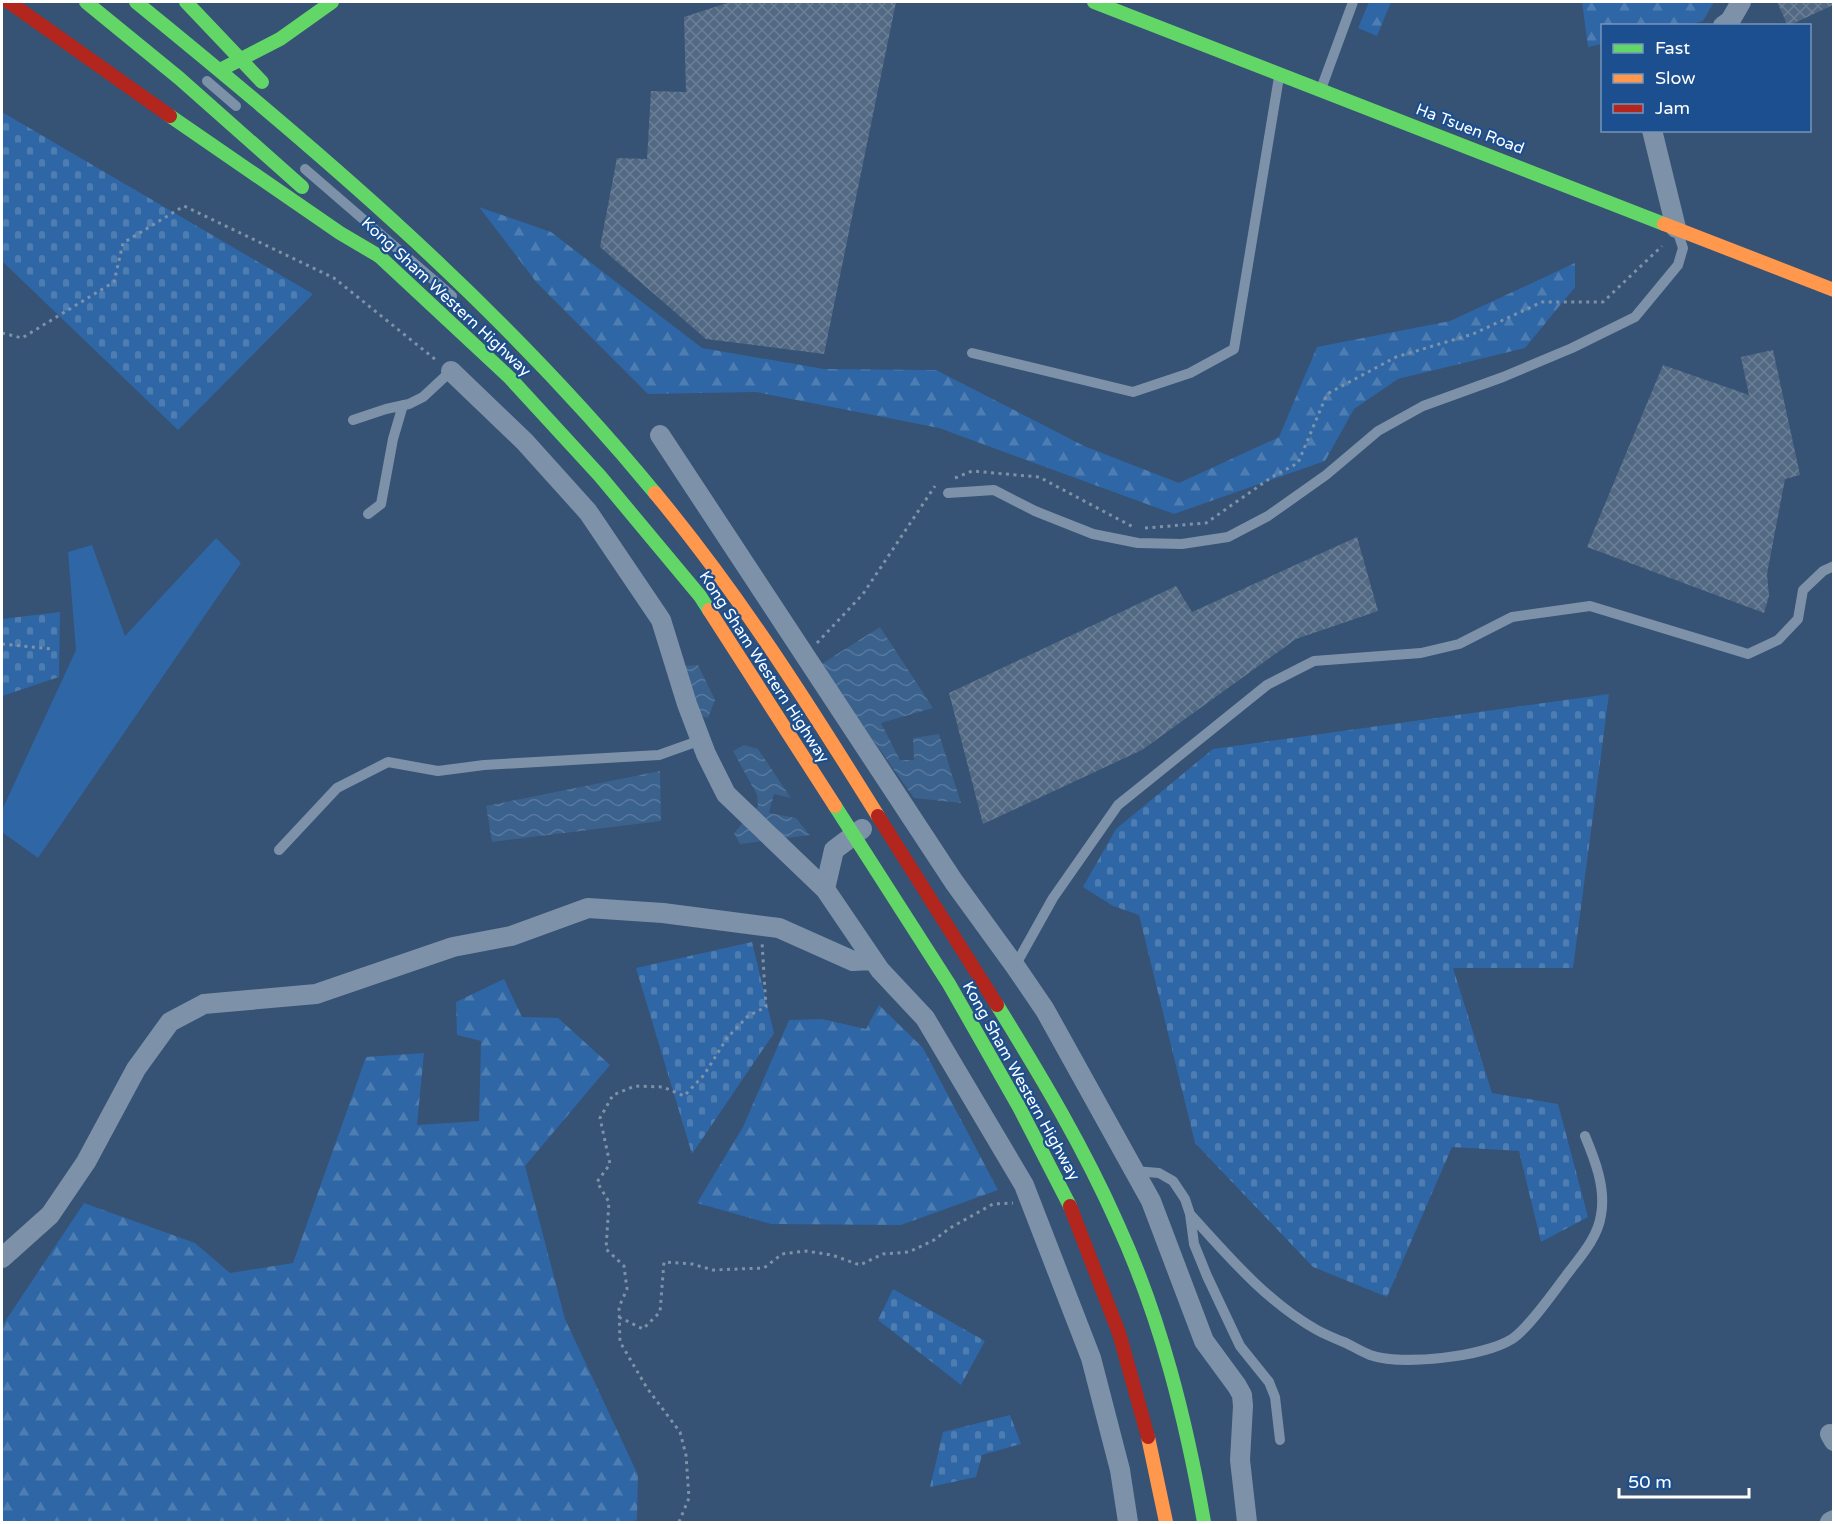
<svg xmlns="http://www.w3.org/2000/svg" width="1835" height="1524" viewBox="0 0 1835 1524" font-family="'Varela Round',sans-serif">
<defs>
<pattern id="forest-firs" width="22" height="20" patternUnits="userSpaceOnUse" patternTransform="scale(1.5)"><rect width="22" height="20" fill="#2f66a5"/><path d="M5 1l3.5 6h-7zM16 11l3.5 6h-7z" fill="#4e7db2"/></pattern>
<pattern id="cemetery-stones" width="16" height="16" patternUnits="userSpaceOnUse" patternTransform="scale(1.5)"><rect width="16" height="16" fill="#2f66a5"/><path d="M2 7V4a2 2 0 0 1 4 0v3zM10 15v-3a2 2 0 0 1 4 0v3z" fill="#4e7db2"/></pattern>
<pattern id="water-waves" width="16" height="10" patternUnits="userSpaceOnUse" patternTransform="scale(1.5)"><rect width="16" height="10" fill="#3b618d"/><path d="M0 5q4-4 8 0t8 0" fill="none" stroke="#58799e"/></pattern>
<pattern id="building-cross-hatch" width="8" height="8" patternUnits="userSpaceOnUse" patternTransform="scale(1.5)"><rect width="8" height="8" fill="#526984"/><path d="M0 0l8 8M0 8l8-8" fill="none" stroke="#6c8096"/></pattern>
</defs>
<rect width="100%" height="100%" fill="#365274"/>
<path fill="#2f66a5" d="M 216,538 L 241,563 L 38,858 L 2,832 L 2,810 L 76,650 L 68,552 L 92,545 L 125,636 Z"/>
<path fill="url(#forest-firs)" d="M 1369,2 L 1391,2 L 1377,36 L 1358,28 Z
M 1582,2 L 1714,2 L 1703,21 L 1685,26 L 1602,26 L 1602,44 L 1588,47 Z
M 479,207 L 551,232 L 702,348 L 824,369 L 936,370 L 1084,446 L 1179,483 L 1279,437 L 1317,347 L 1450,321 L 1575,263 L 1575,287 L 1525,348 L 1398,379 L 1354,409 L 1325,461 L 1174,514 L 939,428 L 756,392 L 648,394 L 537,283 Z
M 504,979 L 522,1017 L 558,1018 L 610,1065 L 525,1166 L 565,1319 L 638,1475 L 637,1519 L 634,1522 L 2,1522 L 2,1326 L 84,1203 L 195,1243 L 230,1273 L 293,1263 L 366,1057 L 424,1053 L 417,1125 L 479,1121 L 481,1041 L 457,1035 L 456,1002 Z
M 879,1005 L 923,1048 L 998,1190 L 901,1225 L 771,1224 L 697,1203 L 743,1127 L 789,1020 L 822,1019 L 866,1029 Z"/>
<path fill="url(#cemetery-stones)" d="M 2,112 L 313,294 L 178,430 L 2,261 Z
M 60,612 L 59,677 L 2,696 L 2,619 Z
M 1609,694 L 1573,968 L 1453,968 L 1492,1093 L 1558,1104 L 1588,1217 L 1541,1242 L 1519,1151 L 1452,1147 L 1387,1297 L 1313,1267 L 1195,1143 L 1139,915 L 1113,906 L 1083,887 L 1116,829 L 1213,749 Z
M 752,942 L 774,1033 L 692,1154 L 636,968 Z
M 893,1289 L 985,1341 L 961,1385 L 878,1320 Z
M 1010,1415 L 1021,1444 L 982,1455 L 976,1477 L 930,1487 L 943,1432 Z"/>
<path fill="url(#water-waves)" d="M 880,627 L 933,708 L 881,723 L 900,760 L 914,760 L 913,738 L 939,734 L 961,803 L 914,798 L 820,665 Z
M 698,665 L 715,700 L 708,718 L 684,710 L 684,666 Z
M 744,745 L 758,749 L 791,798 L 774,794 L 769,813 L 796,818 L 810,835 L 740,844 L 734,833 L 758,806 L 757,795 L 733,751 Z
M 660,771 L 661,821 L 492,842 L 486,806 Z"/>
<path fill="url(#building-cross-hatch)" d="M 730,2 L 896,2 L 824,354 L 706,339 L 600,247 L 617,158 L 647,159 L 651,91 L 686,92 L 684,17 Z
M 1777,2 L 1833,2 L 1833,5 L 1788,26 Z
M 1773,350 L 1800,475 L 1785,479 L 1767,574 L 1769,596 L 1764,613 L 1587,547 L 1663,365 L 1749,395 L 1741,357 Z
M 1357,537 L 1378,611 L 1296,639 L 1142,750 L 983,824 L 949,693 L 1176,586 L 1192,612 Z"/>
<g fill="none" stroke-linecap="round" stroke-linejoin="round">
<path stroke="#7d92a8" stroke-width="3" stroke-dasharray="3 4.5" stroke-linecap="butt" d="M 2,333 L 22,338 L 114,282 L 123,243 L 184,206 L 334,278 L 436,360
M 955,478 L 972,471 L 1039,477 L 1135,528
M 1145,528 L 1206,523 L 1272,477 L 1298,463 L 1327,394 L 1396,357 L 1473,334 L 1542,302 L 1603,302 L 1662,246
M 817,643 L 863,594 L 935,486
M 2,644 L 53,649
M 619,1317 L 643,1329 L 660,1312 L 664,1262 L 692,1264 L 713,1270 L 764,1268 L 782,1254 L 806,1251 L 832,1255 L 860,1265 L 883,1254 L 909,1252 L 934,1240 L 950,1228 L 993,1204 L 1013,1203
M 679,1522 L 689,1498 L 686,1455 L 680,1432 L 647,1388 L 620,1342 L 619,1307 L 627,1289 L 624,1266 L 606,1249 L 609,1202 L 597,1182 L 610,1164 L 600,1118 L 613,1095 L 635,1086 L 663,1087 L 684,1096 L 704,1075 L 727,1038 L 748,1016 L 766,1007 L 762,942"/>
<path stroke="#7d92a8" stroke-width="10" d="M 207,81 L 236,106
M 1321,89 L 1353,2
M 305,169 L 452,296
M 972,353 L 1133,392 L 1190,373 L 1234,349 L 1279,77
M 353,420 L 386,409 L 409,404 L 423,397 L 451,371
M 948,493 L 994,490 L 1035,511 L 1093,534 L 1138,543 L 1182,544 L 1228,537 L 1268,516 L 1326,475 L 1378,431 L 1423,406 L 1503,377 L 1572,348 L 1635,317 L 1678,265 L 1683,248 L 1678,233
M 368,514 L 381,504 L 393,439 L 403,405
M 279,850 L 337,788 L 388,762 L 438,771 L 484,765 L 659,755 L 701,740
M 1015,966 L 1053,898 L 1118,805 L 1267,685 L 1314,661 L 1421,653 L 1459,644 L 1512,617 L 1590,606 L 1748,654 L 1778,640 L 1798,619 L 1803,590 L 1823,571 L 1834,566
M 1134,1171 L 1159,1173 L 1173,1181 L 1185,1199 L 1190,1214 L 1194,1244 L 1207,1276 L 1240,1346 L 1269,1382 L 1275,1397 L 1280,1440
M 1190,1214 C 1228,1256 1267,1302 1317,1330 C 1326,1335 1336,1339 1346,1343 C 1354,1347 1362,1352 1370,1355 C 1402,1366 1483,1357 1512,1339 C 1528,1329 1556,1289 1568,1273 C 1581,1256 1598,1237 1601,1215 C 1606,1188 1595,1160 1585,1136"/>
<path stroke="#7d92a8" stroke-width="20" d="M 1723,26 L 1730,21 L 1741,2
M 1652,130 L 1676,228
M 451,371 L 525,442 L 588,512 L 661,620 L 687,704 L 706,754 L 726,794 L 825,889 L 880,970 L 925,1018 L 1024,1185 L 1091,1358 L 1120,1470 L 1128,1522
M 660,435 L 954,882 L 1015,966 L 1045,1010 L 1151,1201 L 1204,1341 L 1237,1386 L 1242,1395 L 1243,1406 L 1240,1460 L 1247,1522
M 825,889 L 834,850 L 862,829
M 2,1258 L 50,1215 L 86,1162 L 136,1069 L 170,1022 L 204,1004 L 316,994 L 453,947 L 511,936 L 588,908 L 663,913 L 779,928 L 853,961 L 873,960
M 1830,1434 L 1834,1441
M 1830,1522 L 1834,1520"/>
<path stroke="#63d668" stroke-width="14" d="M 86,2 L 179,78 L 302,187
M 1094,2 L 1664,224
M 222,69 L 280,39 L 332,2
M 170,116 L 340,233 L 379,256"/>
<path stroke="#ff974d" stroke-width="14" d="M 1664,224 L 1834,290"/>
<path stroke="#b3261e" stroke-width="14" d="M 9,2 L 170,116"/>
<path stroke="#63d668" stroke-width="14" d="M 136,2 C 322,153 502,307 655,493
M 186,2 L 262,82
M 379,256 L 510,378 L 600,476 L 700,596 L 709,610
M 835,806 L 949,984 L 1019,1107 L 1070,1206
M 997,1005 C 1041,1076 1084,1148 1118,1225 C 1161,1319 1186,1420 1204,1522"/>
<path stroke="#ff974d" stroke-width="14" d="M 655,493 C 739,594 809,705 878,816
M 709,610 L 835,806
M 1148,1437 L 1166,1522"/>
<path stroke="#b3261e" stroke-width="14" d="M 878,816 L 997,1005
M 1070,1206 L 1119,1333 L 1148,1437"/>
</g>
<g text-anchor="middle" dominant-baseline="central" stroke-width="4.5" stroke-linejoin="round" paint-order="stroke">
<g font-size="16" fill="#fff" stroke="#1b4f8f">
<text transform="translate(1470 129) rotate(21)">Ha Tsuen Road</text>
<text transform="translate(446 297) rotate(43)">Kong Sham Western Highway</text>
<text transform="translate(764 667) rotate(57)">Kong Sham Western Highway</text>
<text transform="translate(1021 1081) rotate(61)">Kong Sham Western Highway</text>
</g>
</g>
<rect width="1835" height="1524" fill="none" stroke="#ffffff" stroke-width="6"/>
<rect x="1601" y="24" width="210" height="108" fill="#1b4f8f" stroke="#7695bc" stroke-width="1.5"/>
<rect x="1613" y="44" width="30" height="9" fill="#63d668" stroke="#7695bc" stroke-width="1.5"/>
<text x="1655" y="54" font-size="18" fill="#ffffff">Fast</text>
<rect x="1613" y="74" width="30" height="9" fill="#ff974d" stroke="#7695bc" stroke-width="1.5"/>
<text x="1655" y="84" font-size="18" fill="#ffffff">Slow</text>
<rect x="1613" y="104" width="30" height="9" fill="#b3261e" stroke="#7695bc" stroke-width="1.5"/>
<text x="1655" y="114" font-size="18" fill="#ffffff">Jam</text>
<path d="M1619 1488v9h130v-9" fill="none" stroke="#ffffff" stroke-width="3"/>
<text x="1628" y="1488" font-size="18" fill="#ffffff" stroke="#1b4f8f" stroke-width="4.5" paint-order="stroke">50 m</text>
</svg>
